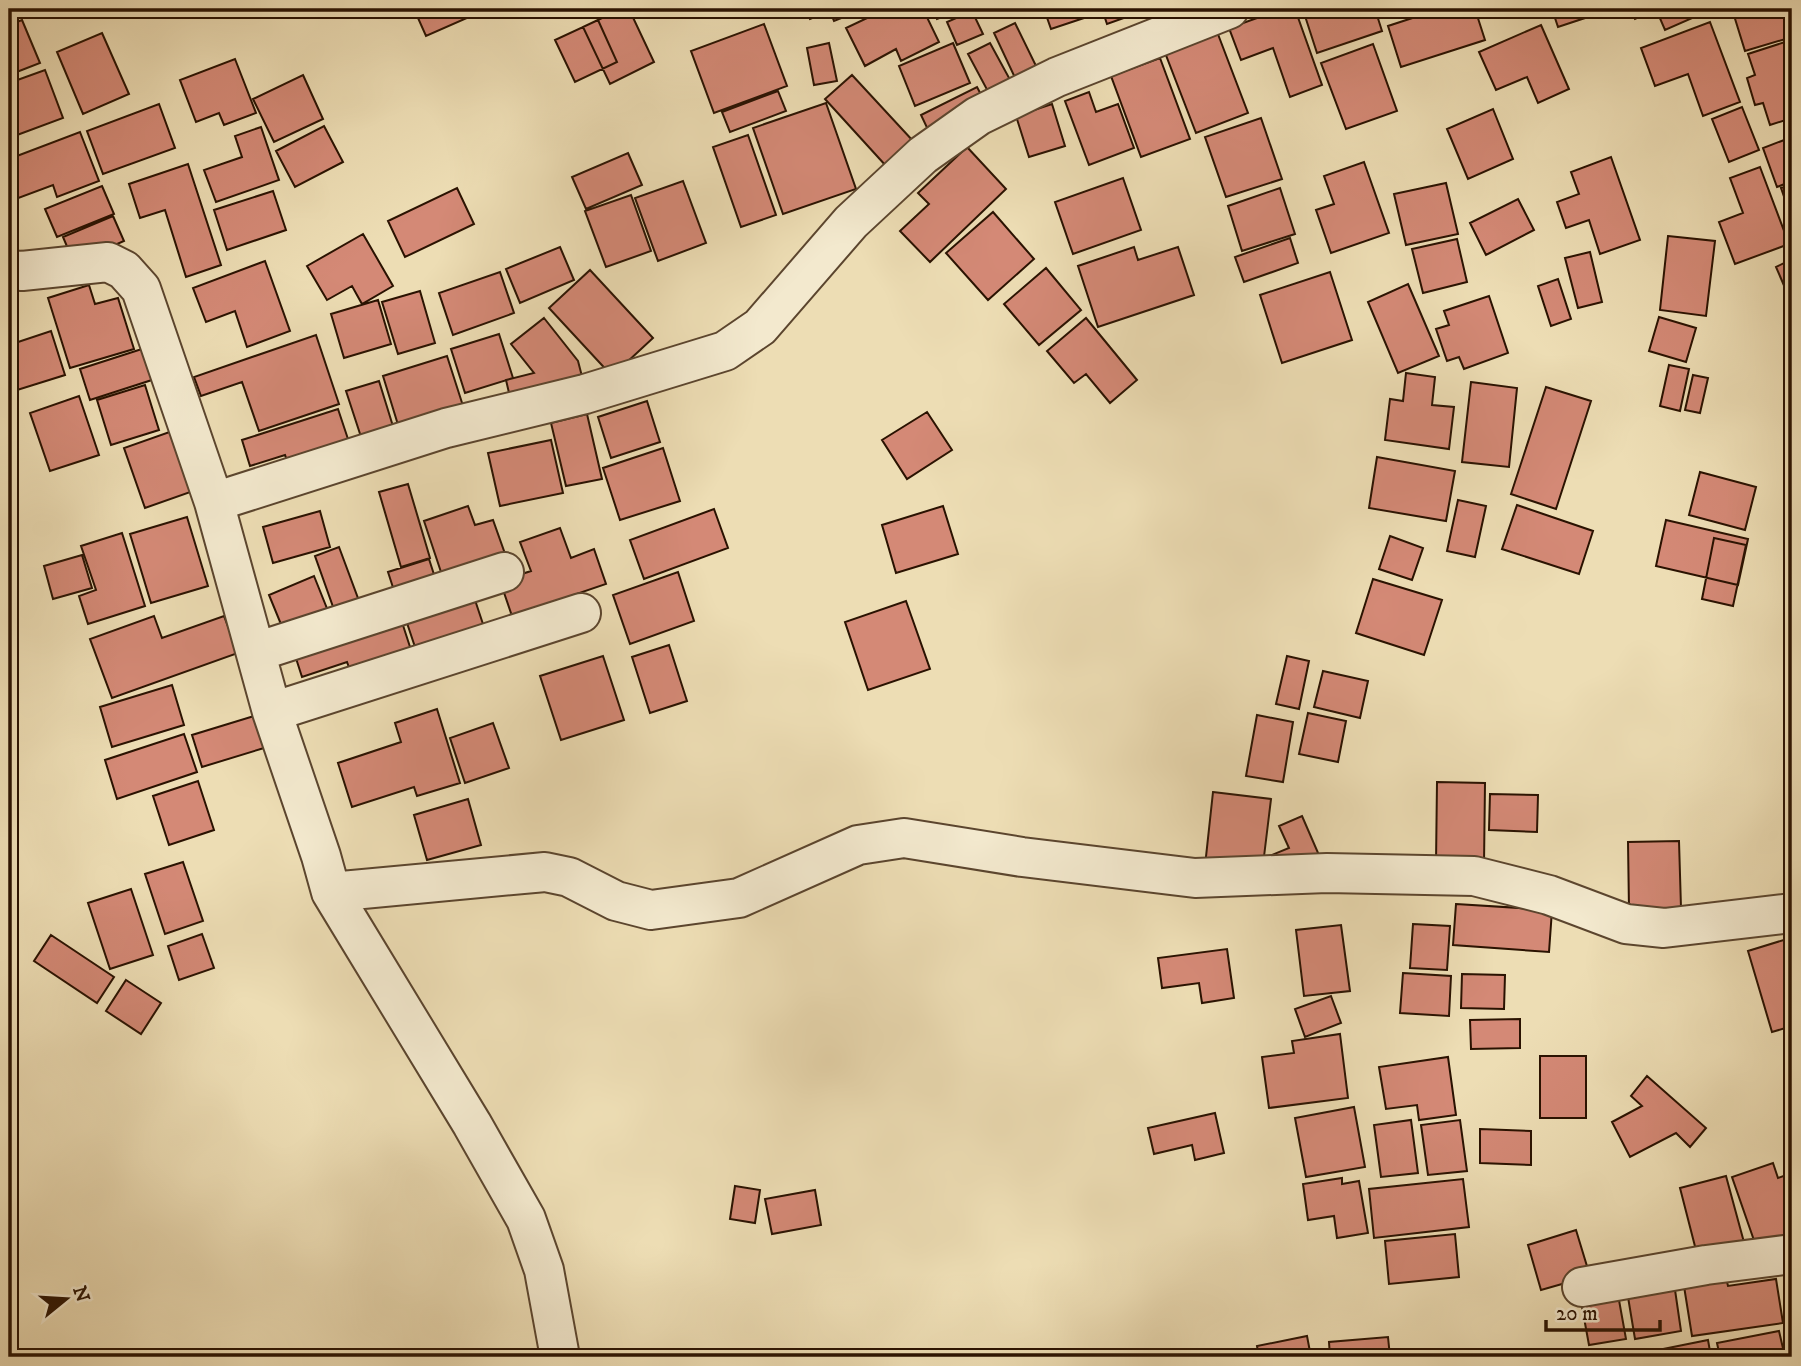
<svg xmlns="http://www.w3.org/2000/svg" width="1801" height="1366" viewBox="0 0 1801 1366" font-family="'IM FELL DW Pica',serif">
<rect width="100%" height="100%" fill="#edddb4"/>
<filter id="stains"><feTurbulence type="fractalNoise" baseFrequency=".00286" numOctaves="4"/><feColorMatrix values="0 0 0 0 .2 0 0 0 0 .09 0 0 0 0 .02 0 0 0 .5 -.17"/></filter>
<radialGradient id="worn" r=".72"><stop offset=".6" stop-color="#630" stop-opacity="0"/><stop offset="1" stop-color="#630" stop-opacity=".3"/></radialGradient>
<path fill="#d48976" stroke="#2a1201" stroke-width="2" d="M 414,9 L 474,9 L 476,14 L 426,36 Z
M 621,9 L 629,9 L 654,62 L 610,84 L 583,27 Z
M 806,9 L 864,9 L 834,21 L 830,11 L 810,19 Z
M 886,9 L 923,9 L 939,42 L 901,61 L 896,49 L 865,66 L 846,28 Z
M 934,9 L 964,9 L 937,19 Z
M 1044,9 L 1098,9 L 1099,13 L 1051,29 Z
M 1102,9 L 1149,9 L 1107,24 Z
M 1282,9 L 1295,9 L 1322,85 L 1290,97 L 1273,48 L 1241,60 L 1229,28 Z
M 1375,9 L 1382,31 L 1317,53 L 1305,16 L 1326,9 Z
M 1440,9 L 1475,9 L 1485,40 L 1401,67 L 1388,26 Z
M 1552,9 L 1582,9 L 1585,18 L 1558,27 Z
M 1631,9 L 1705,9 L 1706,12 L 1665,30 L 1656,9 L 1635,19 Z
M 1732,9 L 1791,9 L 1792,37 L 1745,51 Z
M 972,11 L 983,34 L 957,45 L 947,22 Z
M 22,20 L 40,63 L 9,75 L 9,25 Z
M 598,20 L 617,62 L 575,82 L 555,40 Z
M 1710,22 L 1740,102 L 1703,116 L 1688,74 L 1655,86 L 1641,48 Z
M 1015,23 L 1039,72 L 1017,82 L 994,33 Z
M 764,24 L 787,86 L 714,113 L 691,51 Z
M 1541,25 L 1569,89 L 1538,103 L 1527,77 L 1496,90 L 1479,52 Z
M 1216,29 L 1248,113 L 1196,133 L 1164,50 Z
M 102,33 L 129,94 L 83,114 L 57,52 Z
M 1788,41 L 1792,54 L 1792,118 L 1770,125 L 1763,103 L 1755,105 L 1747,78 L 1755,75 L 1748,54 Z
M 829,43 L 837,81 L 814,85 L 807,48 Z
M 953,43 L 970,83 L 915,106 L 899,66 Z
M 990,43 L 1014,87 L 992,99 L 968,54 Z
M 1373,44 L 1397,111 L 1346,129 L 1321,63 Z
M 1160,58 L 1190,139 L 1141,157 L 1111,76 Z
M 235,59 L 256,113 L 224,125 L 219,113 L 196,122 L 180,80 Z
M 45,70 L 63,118 L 9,138 L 9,83 Z
M 303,75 L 323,119 L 274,142 L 253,99 Z
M 852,75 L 914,142 L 887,167 L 825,99 Z
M 977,87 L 987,106 L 930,134 L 921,115 Z
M 778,91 L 786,111 L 730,132 L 722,112 Z
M 1089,92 L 1096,112 L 1118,104 L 1134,148 L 1089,165 L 1065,101 Z
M 826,103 L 856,189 L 783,214 L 753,128 Z
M 159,104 L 175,148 L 103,174 L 87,131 Z
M 1052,104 L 1065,146 L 1029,157 L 1016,116 Z
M 1742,107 L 1759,150 L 1729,162 L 1712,119 Z
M 1493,109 L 1513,159 L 1468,179 L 1447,129 Z
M 1261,118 L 1282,179 L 1226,197 L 1205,137 Z
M 324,126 L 343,162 L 295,187 L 276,151 Z
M 261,127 L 279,180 L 216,202 L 204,170 L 242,157 L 235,136 Z
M 80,132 L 99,181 L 57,197 L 53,185 L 13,200 L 9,189 L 9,159 Z
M 748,135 L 776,215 L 741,227 L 713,147 Z
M 1792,137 L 1792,181 L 1777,187 L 1763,148 Z
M 967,147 L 1006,189 L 930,262 L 900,231 L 929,204 L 918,193 Z
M 628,153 L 642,185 L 586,209 L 572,177 Z
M 1611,157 L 1640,240 L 1600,254 L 1589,220 L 1566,228 L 1557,202 L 1579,194 L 1571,172 Z
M 1364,162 L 1389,233 L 1331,253 L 1316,210 L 1334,204 L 1324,176 Z
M 188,164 L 221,265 L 186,277 L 165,210 L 140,218 L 129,184 Z
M 1760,167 L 1789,244 L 1735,264 L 1719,222 L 1743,213 L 1730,178 Z
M 1123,178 L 1141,230 L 1073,254 L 1055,202 Z
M 683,181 L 706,243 L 658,261 L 635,198 Z
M 1446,183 L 1458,234 L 1406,245 L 1394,194 Z
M 1792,185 L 1792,210 L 1789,211 L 1781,188 Z
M 102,186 L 114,214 L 57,237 L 45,209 Z
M 457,188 L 474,224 L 405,257 L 388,221 Z
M 1280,188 L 1295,234 L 1242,251 L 1228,206 Z
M 273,191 L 286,230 L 227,250 L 214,210 Z
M 631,195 L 651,251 L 606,267 L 585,211 Z
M 1518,199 L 1534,230 L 1486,255 L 1470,223 Z
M 993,212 L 1034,259 L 988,300 L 946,253 Z
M 113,216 L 124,241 L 74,263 L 63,237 Z
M 363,234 L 393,286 L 362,304 L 352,286 L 327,300 L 307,266 Z
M 1668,236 L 1715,241 L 1706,316 L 1660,310 Z
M 1290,238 L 1298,263 L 1244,282 L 1235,257 Z
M 1457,239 L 1467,282 L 1423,293 L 1412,249 Z
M 560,247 L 574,280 L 520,303 L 506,269 Z
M 1134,247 L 1138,260 L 1178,247 L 1194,295 L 1098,327 L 1078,266 Z
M 1590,252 L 1602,302 L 1578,308 L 1565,258 Z
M 1792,259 L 1792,304 L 1776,267 Z
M 265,261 L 290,331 L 247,347 L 235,311 L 206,322 L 193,288 Z
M 1046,268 L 1081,310 L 1039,345 L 1004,304 Z
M 590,270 L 653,338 L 612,376 L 549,308 Z
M 500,272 L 514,313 L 453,335 L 439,293 Z
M 1330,272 L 1352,340 L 1282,363 L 1260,295 Z
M 1558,279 L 1571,319 L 1551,326 L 1538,286 Z
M 1408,284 L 1439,356 L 1398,373 L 1368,302 Z
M 89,285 L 95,304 L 118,298 L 134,349 L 70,368 L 48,298 Z
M 420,291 L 435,343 L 398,354 L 382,302 Z
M 1489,296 L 1508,353 L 1464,369 L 1459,357 L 1447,361 L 1436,329 L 1449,325 L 1444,311 Z
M 378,300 L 391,344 L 344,358 L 331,314 Z
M 1659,317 L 1696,328 L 1686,362 L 1649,351 Z
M 544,318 L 578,361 L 586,392 L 513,410 L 506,380 L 534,373 L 511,344 Z
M 1086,318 L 1137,380 L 1110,403 L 1086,374 L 1074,383 L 1047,351 Z
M 51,331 L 65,375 L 14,391 L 9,373 L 9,345 Z
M 499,334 L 513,378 L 465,393 L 451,349 Z
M 316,335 L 339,404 L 259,431 L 242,382 L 201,396 L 194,377 Z
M 148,347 L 158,378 L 90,400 L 80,369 Z
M 447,356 L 464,409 L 399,428 L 383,376 Z
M 1669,365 L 1689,369 L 1680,411 L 1660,406 Z
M 1406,373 L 1435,377 L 1432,405 L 1454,407 L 1449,449 L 1385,440 L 1390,399 L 1403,401 Z
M 1693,375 L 1708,378 L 1700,413 L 1685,410 Z
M 379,381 L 396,436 L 364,446 L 346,391 Z
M 1471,382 L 1517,388 L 1509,467 L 1462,462 Z
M 145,385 L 159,430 L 111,445 L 97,400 Z
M 1546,387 L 1591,401 L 1556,509 L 1511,494 Z
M 79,396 L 99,455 L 50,471 L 30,413 Z
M 647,401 L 660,442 L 611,458 L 598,417 Z
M 338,409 L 352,451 L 291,471 L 285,455 L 250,466 L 242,440 Z
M 927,412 L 952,450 L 907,479 L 882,440 Z
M 587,414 L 602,479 L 566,486 L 551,423 Z
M 178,429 L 199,489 L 145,508 L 124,448 Z
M 551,440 L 563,493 L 500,506 L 488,453 Z
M 663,448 L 680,501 L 620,520 L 603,468 Z
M 1377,457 L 1455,471 L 1446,521 L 1369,508 Z
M 1700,472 L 1756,487 L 1745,530 L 1689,515 Z
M 408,484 L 430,558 L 401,567 L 379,492 Z
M 1458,500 L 1486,506 L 1475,557 L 1447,551 Z
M 1517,505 L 1593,531 L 1579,574 L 1502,549 Z
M 468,506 L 475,525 L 493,520 L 509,565 L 446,587 L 424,521 Z
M 943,506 L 958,554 L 896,573 L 882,525 Z
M 714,509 L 728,548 L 644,579 L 630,540 Z
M 320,511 L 330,547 L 273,563 L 263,527 Z
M 187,517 L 208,586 L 151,603 L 130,534 Z
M 1666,520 L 1748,539 L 1738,585 L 1656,566 Z
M 560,528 L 571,558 L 594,549 L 606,584 L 512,616 L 500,581 L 531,571 L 520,542 Z
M 122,533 L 145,606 L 88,624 L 79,596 L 96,590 L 81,546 Z
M 1390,536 L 1423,548 L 1412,580 L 1379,569 Z
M 1714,538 L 1746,545 L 1733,606 L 1702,599 Z
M 339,547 L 362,609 L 337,618 L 315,556 Z
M 82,555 L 92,588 L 53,599 L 44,566 Z
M 429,559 L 439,590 L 398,603 L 388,572 Z
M 678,572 L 694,621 L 630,644 L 613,595 Z
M 314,576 L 332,621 L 287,639 L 269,595 Z
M 1373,579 L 1442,600 L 1424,655 L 1356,633 Z
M 472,591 L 487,636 L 419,659 L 404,614 Z
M 906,601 L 930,669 L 868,690 L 845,622 Z
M 399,613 L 412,653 L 351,673 L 347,662 L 302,677 L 293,649 Z
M 154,616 L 162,638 L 224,616 L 238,653 L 112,698 L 90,639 Z
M 669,645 L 687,701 L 650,713 L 632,657 Z
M 603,656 L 624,720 L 561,740 L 540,676 Z
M 1287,656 L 1309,661 L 1299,709 L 1276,704 Z
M 1323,671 L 1368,681 L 1360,718 L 1314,707 Z
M 172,685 L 184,725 L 112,747 L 100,707 Z
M 437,709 L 460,783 L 417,796 L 414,787 L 352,807 L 338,763 L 401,742 L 395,723 Z
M 1308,713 L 1346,721 L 1338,762 L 1299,754 Z
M 1257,715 L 1293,722 L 1283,782 L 1246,776 Z
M 254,716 L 264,748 L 202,767 L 192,735 Z
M 493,723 L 509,768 L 465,783 L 450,738 Z
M 184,734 L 197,772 L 117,799 L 105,760 Z
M 198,781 L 214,830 L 169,845 L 153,796 Z
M 1437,782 L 1485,783 L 1484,864 L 1436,863 Z
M 1213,792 L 1271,799 L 1262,873 L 1205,866 Z
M 1490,794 L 1538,795 L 1537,832 L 1489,830 Z
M 468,799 L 481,845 L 427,860 L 414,815 Z
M 1302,816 L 1322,862 L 1267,857 L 1289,848 L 1279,826 Z
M 1679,841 L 1681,908 L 1629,909 L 1628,842 Z
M 183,862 L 203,921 L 165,934 L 145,874 Z
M 131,889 L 153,955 L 110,969 L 88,903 Z
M 1456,904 L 1552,910 L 1549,952 L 1453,945 Z
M 1413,924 L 1450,926 L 1447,970 L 1410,968 Z
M 1341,925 L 1350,991 L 1304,996 L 1296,930 Z
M 202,934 L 214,968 L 179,980 L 168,946 Z
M 51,935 L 114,977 L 97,1003 L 34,961 Z
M 1787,939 L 1792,957 L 1792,1026 L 1772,1032 L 1748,951 Z
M 1227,949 L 1234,998 L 1202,1003 L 1199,983 L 1162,988 L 1158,958 Z
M 1403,973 L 1451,976 L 1449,1016 L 1400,1013 Z
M 1462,974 L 1505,975 L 1504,1009 L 1461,1008 Z
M 126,980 L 161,1003 L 141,1034 L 106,1011 Z
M 1331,996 L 1341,1023 L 1305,1037 L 1295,1009 Z
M 1520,1019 L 1520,1048 L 1471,1049 L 1470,1020 Z
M 1340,1034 L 1348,1098 L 1269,1108 L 1262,1057 L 1294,1053 L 1292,1041 Z
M 1540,1056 L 1586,1056 L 1586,1118 L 1540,1118 Z
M 1448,1057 L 1456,1115 L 1419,1120 L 1417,1105 L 1386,1109 L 1379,1067 Z
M 1647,1076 L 1706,1128 L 1690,1147 L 1676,1133 L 1630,1157 L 1612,1122 L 1642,1106 L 1631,1096 Z
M 1354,1107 L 1365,1167 L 1306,1177 L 1295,1118 Z
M 1215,1113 L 1224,1153 L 1195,1160 L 1192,1145 L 1154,1154 L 1148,1128 Z
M 1411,1120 L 1418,1173 L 1381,1177 L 1374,1125 Z
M 1460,1120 L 1467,1171 L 1428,1175 L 1421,1125 Z
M 1480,1129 L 1531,1131 L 1531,1165 L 1480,1163 Z
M 1773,1163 L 1778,1178 L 1792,1173 L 1792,1237 L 1757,1249 L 1732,1177 Z
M 1726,1176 L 1745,1246 L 1698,1258 L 1680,1188 Z
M 1342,1178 L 1342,1184 L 1359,1181 L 1368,1233 L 1337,1238 L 1334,1216 L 1308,1220 L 1303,1184 Z
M 1463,1179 L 1469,1227 L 1374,1238 L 1369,1189 Z
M 735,1186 L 760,1190 L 755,1223 L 730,1219 Z
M 815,1190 L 821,1225 L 772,1234 L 765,1199 Z
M 1576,1230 L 1590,1276 L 1541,1290 L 1528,1245 Z
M 1455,1234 L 1459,1277 L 1389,1284 L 1385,1241 Z
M 1725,1274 L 1728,1286 L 1776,1279 L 1783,1323 L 1692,1336 L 1683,1280 Z
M 1674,1283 L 1681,1331 L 1635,1339 L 1627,1291 Z
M 1617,1289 L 1626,1339 L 1589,1345 L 1580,1296 Z
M 1779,1331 L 1785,1357 L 1720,1357 L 1717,1343 Z
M 1307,1336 L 1311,1357 L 1259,1357 L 1257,1346 Z
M 1388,1337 L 1390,1357 L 1330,1357 L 1329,1342 Z
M 1708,1340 L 1711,1357 L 1649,1357 L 1648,1352 Z"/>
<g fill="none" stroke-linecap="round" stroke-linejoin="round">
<defs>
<path id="street" d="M 9,270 L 22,271 L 108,262 L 124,270 L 141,289 L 214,502 L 272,712 L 321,856 L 331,892 L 545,872 L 569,877 L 616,901 L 651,910 L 739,898 L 858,845 L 904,838 L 1022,857 L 1195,878 L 1327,873 L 1474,876 L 1549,895 L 1626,924 L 1664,928 L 1792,913
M 214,502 L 446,428 L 585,394 L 725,351 L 760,327 L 851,222 L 923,155 L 978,116 L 1057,77 L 1229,9
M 256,652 L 504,572
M 272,712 L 581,613
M 331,892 L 472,1124 L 526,1219 L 544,1270 L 560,1357
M 1582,1287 L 1706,1265 L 1792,1254"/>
</defs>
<use href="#street" stroke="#5b452e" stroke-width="42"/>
<use href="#street" stroke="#f3e9ce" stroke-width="38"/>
</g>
<rect width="1801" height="1366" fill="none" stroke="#edddb4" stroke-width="35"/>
<rect x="10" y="10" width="1780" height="1345" fill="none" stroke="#2a1201" stroke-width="3.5"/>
<rect x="18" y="18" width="1766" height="1331" fill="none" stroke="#2a1201" stroke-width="2"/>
<g transform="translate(66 1299) rotate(72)" stroke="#f3e9ce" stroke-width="5" paint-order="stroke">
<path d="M0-5L12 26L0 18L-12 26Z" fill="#2a1201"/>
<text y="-10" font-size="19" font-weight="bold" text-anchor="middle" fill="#2a1201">N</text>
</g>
<path d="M1546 1320v10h114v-10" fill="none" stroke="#2a1201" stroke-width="3.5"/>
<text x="1556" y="1320" font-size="21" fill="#2a1201" stroke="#f3e9ce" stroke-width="5" paint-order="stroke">20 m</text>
<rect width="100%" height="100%" filter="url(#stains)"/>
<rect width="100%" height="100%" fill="url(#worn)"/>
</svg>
